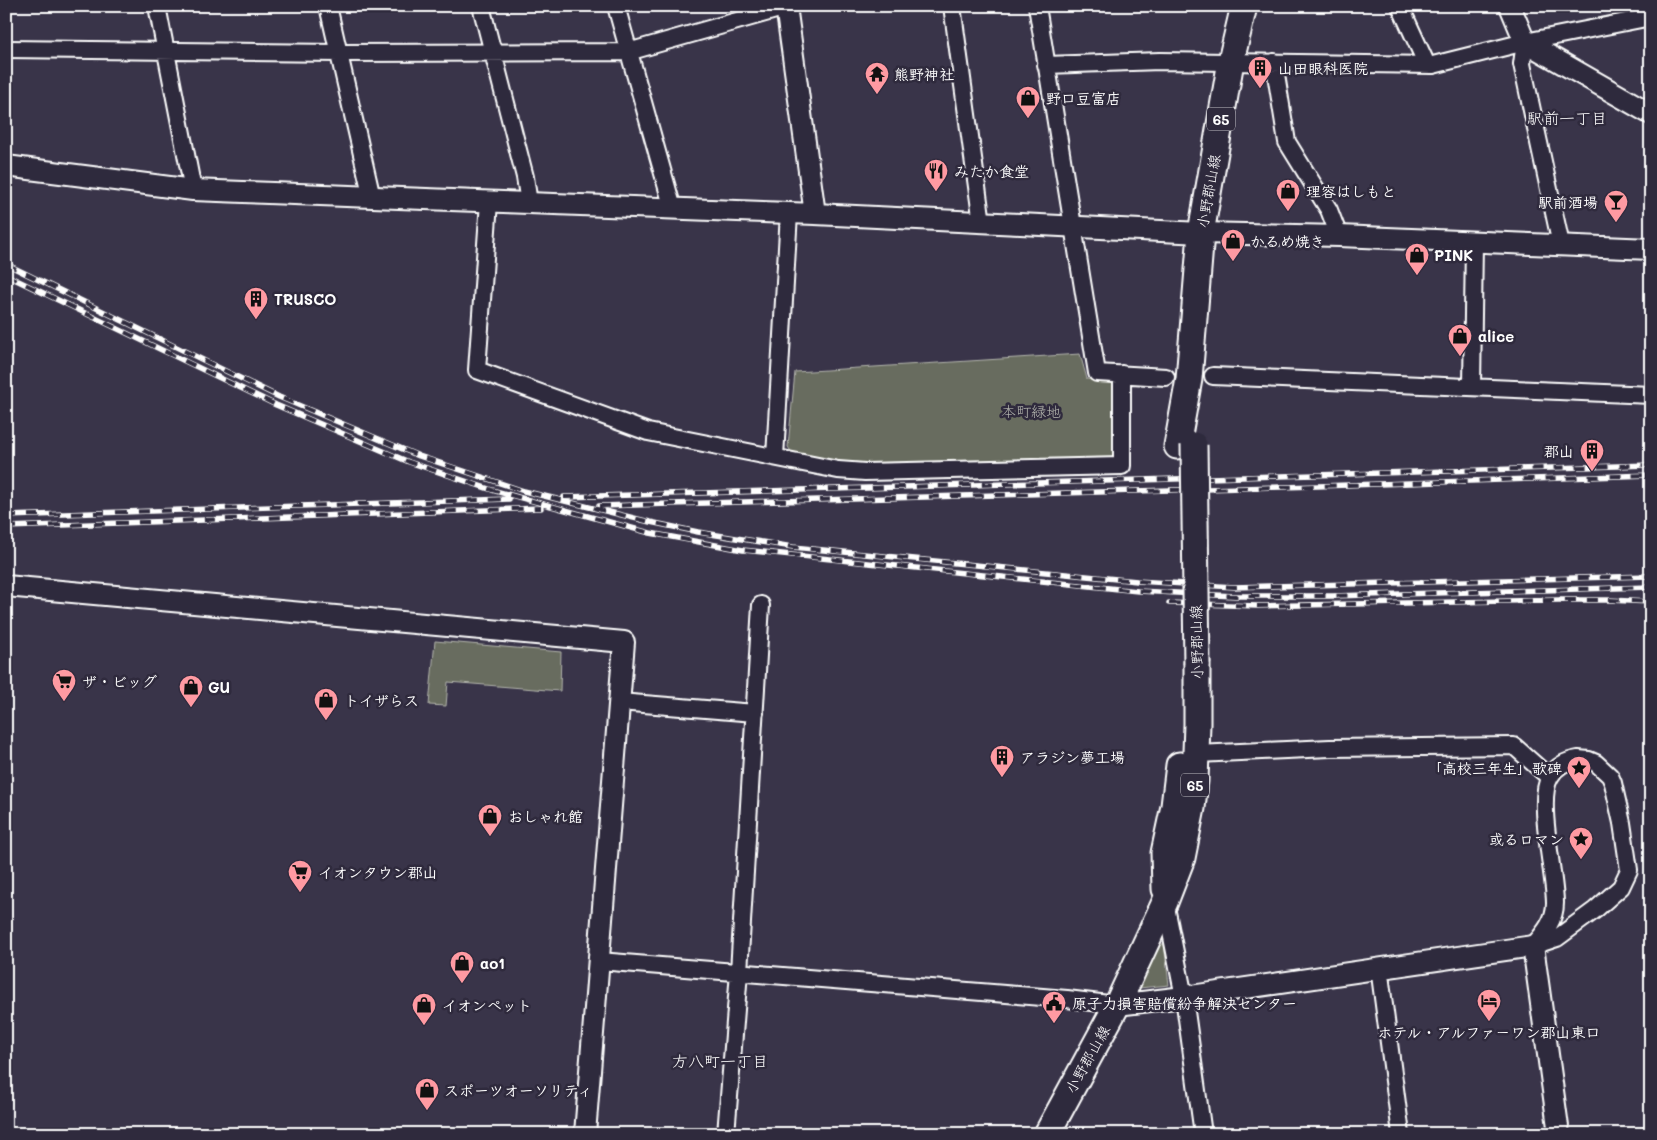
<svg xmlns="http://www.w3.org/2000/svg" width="1657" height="1140" viewBox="0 0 1657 1140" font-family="Mali,'Klee One',sans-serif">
<rect width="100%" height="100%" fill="#393449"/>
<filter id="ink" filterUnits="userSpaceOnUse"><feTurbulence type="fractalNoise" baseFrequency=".02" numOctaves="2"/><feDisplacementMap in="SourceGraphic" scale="10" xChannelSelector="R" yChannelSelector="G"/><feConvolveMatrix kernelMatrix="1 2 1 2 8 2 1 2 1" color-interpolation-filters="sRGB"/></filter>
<g filter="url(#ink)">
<path fill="#686c5e" stroke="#b4b6ae" d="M 1080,354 L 1087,379 L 1119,384 L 1118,462 L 864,466 L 795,457 L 788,447 L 795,372 Z
M 435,641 L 561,652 L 560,691 L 448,682 L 446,706 L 429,705 Z
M 1160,944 L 1164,944 L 1169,985 L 1139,988 Z"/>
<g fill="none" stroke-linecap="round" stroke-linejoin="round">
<defs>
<path id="minor" d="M 157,6 L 193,190
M 328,6 L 372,198
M 481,6 L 525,177 L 529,203
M 616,6 L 673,209
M 952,6 L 982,223
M 1037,6 L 1097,373 L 1166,377
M 1400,6 L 1427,65
M 1525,42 L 1522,64 L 1561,245
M 6,49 L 339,53 L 628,52 L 790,6
M 1274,62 L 1287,142 L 1329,210 L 1339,236
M 1046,65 L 1160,61 L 1433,65 L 1525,42 L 1651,17
M 489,202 L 477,370 L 648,432 L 838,470 L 865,472 L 1122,466 L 1122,374
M 1213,376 L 1651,395
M 1472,387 L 1474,242
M 775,457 L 789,213
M 619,702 L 755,713
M 1197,754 L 1330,748 L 1514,746 L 1549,777
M 1578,759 L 1589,760 L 1596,763 L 1610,776 L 1613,783 L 1622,823 L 1629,870 L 1621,887 L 1595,910 L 1557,938 L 1533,946 C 1544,933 1555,921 1555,903 C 1555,873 1536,800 1550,777 C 1556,766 1566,761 1578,759 Z
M 1165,902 L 1184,997 L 1203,1134
M 599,961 L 1067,999 L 1117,1005
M 1379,967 L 1401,1134
M 726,1134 L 739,972 L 761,605"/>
<path id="tertiary" d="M 786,6 L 815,214
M 1510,6 L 1525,42 L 1651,114
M 6,166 L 193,190 L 815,214 L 1201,233 L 1339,236 L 1651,249
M 6,586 L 624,642 L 585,1134
M 1117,1005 L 1184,997 L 1533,946 L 1559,1134"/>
<path id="primary" d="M 1177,446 L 1189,379 L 1201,233 L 1231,61 L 1244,6
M 1165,889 L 1164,853 L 1174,806 L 1179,765
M 1047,1134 L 1117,1005 L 1165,902 L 1182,858 L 1192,808 L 1195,781 L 1197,724 L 1197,664"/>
</defs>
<use href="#minor" stroke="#fff" stroke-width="20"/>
<use href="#tertiary" stroke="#fff" stroke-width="24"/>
<use href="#primary" stroke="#fff" stroke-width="29"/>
<use href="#minor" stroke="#2f2a3d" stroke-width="16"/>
<use href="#tertiary" stroke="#2f2a3d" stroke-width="20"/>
<use href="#primary" stroke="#2f2a3d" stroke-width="25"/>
<defs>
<path id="rail" d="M 6,264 L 279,397 L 419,456 L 524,491 L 650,522 L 698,532 L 793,547 L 1137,581 L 1234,587 L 1651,576
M 6,275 L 276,405 L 409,462 L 492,490 L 650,533 L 743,550 L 1138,591 L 1235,596 L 1332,596 L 1651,587
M 564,497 L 1651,465
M 599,506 L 1318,486 L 1651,475
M 6,516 L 509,499
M 6,527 L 541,508
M 1169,603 L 1257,606 L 1559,600 L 1608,600 L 1651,602"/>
</defs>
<use href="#rail" stroke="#fff" stroke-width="5.5"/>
<use href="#rail" stroke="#2f2a3d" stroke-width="4" stroke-dasharray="11" stroke-linecap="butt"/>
<defs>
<path id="primary-bridge" d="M 1194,445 L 1197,664"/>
</defs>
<use href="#primary-bridge" stroke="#fff" stroke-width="29" stroke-linecap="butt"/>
<use href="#primary-bridge" stroke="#2f2a3d" stroke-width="25"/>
</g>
</g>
<defs>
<symbol id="building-pin" viewBox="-11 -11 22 30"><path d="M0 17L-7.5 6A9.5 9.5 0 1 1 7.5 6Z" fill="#ff9aa2" stroke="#2f2a3d"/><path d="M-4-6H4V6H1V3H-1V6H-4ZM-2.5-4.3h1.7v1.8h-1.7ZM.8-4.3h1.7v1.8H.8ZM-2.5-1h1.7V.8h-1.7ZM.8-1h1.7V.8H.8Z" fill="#111"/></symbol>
<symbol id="temple-pin" viewBox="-11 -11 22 30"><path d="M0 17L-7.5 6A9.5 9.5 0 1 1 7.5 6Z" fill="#ff9aa2" stroke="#2f2a3d"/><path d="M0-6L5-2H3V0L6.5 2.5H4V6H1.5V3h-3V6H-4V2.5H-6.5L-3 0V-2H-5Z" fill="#111"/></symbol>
<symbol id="shop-pin" viewBox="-11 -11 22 30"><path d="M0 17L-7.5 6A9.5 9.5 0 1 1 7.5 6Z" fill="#ff9aa2" stroke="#2f2a3d"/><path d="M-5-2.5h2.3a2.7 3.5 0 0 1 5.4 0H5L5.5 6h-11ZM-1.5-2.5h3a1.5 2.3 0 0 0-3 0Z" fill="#111"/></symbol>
<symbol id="restaurant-pin" viewBox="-11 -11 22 30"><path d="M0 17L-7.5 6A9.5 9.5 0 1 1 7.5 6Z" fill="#ff9aa2" stroke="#2f2a3d"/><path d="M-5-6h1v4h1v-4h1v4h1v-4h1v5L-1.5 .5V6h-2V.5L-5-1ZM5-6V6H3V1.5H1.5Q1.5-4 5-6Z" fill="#111"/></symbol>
<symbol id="bar-pin" viewBox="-11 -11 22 30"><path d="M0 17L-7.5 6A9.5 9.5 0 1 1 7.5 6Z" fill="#ff9aa2" stroke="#2f2a3d"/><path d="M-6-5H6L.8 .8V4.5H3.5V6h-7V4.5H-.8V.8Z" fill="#111"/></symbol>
<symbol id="supermarket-pin" viewBox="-11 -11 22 30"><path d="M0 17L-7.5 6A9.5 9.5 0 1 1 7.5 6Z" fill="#ff9aa2" stroke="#2f2a3d"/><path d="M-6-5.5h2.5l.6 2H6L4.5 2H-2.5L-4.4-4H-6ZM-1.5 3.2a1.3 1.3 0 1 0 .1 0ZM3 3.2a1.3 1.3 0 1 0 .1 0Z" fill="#111"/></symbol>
<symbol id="sight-pin" viewBox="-11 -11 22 30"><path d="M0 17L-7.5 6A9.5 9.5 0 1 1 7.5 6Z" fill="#ff9aa2" stroke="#2f2a3d"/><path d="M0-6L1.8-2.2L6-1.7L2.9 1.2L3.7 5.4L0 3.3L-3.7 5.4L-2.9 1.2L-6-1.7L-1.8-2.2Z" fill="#111"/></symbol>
<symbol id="hotel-pin" viewBox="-11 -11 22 30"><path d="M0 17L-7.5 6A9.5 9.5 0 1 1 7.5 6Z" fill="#ff9aa2" stroke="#2f2a3d"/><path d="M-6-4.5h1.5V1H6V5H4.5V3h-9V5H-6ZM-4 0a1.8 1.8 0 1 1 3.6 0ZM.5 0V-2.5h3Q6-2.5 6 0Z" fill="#111"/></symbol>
<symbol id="civic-pin" viewBox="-11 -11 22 30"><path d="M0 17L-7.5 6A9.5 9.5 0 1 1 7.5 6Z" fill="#ff9aa2" stroke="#2f2a3d"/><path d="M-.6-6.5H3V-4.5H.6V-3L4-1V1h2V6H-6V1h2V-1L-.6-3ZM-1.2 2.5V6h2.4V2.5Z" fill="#111"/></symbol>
</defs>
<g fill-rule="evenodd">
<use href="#building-pin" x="1246" y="54" width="28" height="38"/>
<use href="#temple-pin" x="863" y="60" width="28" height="38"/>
<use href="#shop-pin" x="1014" y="84" width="28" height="38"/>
<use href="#restaurant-pin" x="922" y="157" width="28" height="38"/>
<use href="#shop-pin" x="1274" y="177" width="28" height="38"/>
<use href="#bar-pin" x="1602" y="188" width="28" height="38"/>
<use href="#shop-pin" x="1219" y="227" width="28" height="38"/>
<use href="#shop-pin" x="1403" y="241" width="28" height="38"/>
<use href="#building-pin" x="242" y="285" width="28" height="38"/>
<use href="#shop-pin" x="1446" y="322" width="28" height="38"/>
<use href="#building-pin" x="1578" y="437" width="28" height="38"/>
<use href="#supermarket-pin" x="50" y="667" width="28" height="38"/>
<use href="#shop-pin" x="177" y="673" width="28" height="38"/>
<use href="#shop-pin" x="312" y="686" width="28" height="38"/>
<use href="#building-pin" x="988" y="743" width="28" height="38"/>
<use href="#sight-pin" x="1565" y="754" width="28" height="38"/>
<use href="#shop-pin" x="476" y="802" width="28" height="38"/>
<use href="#sight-pin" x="1567" y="825" width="28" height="38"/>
<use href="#supermarket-pin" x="286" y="858" width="28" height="38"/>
<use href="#shop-pin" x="448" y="949" width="28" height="38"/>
<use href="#hotel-pin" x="1475" y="987" width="28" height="38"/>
<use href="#civic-pin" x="1040" y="989" width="28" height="38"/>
<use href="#shop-pin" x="410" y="991" width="28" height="38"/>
<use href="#shop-pin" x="413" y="1076" width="28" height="38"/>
</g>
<g text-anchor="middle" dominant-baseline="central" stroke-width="5" stroke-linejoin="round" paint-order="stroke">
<g fill="#2f2a3d" stroke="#c1bfc5" stroke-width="1">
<rect x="1207" y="107.5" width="28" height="23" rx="4"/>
<rect x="1181" y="773.5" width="28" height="23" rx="4"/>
</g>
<g font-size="14" font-weight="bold" fill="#fff">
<text x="1221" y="119">65</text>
<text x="1195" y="785">65</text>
</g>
<g font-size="15" font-weight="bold" fill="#fff" stroke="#2f2a3d" text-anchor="start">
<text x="1278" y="68">山田眼科医院</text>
<text x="894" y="74">熊野神社</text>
<text x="1046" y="98">野口豆富店</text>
<text x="954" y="171">みたか食堂</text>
<text x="1306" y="191">理容はしもと</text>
<text x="1598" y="202" text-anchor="end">駅前酒場</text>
<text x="1250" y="241">かるめ焼き</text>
<text x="1434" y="255">PINK</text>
<text x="274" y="299">TRUSCO</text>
<text x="1478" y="336">alice</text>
<text x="1574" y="451" text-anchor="end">郡山</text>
<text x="82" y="681">ザ・ビッグ</text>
<text x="208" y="687">GU</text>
<text x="344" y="700">トイザらス</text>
<text x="1020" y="757">アラジン夢工場</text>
<text x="1562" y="768" text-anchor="end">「高校三年生」歌碑</text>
<text x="508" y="816">おしゃれ館</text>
<text x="1564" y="839" text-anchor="end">或るロマン</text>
<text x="318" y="872">イオンタウン郡山</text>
<text x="480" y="963">ao1</text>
<text x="1072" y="1003">原子力損害賠償紛争解決センター</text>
<text x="442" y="1005">イオンペット</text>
<text x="1489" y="1032" text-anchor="middle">ホテル・アルファ－ワン郡山東口</text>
<text x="444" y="1090">スポーツオーソリティ</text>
</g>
<g font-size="15" fill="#fff" stroke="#2f2a3d">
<text transform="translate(1208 191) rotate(-80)">小野郡山線</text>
<text transform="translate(1196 642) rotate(-91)">小野郡山線</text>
<text transform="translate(1087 1059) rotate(-61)">小野郡山線</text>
</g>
<g font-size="15" fill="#b4b6ae" stroke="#2f2a3d">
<text x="1031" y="411">本町緑地</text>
</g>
<g font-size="16" fill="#fff" stroke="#2f2a3d">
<text x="1567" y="117">駅前一丁目</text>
<text x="720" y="1060">方八町一丁目</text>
</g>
</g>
<rect width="1657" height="1140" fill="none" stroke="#2f2a3d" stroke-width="25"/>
<rect x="12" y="12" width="1632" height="1115" fill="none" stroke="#fff" stroke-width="2" filter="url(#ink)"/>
</svg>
